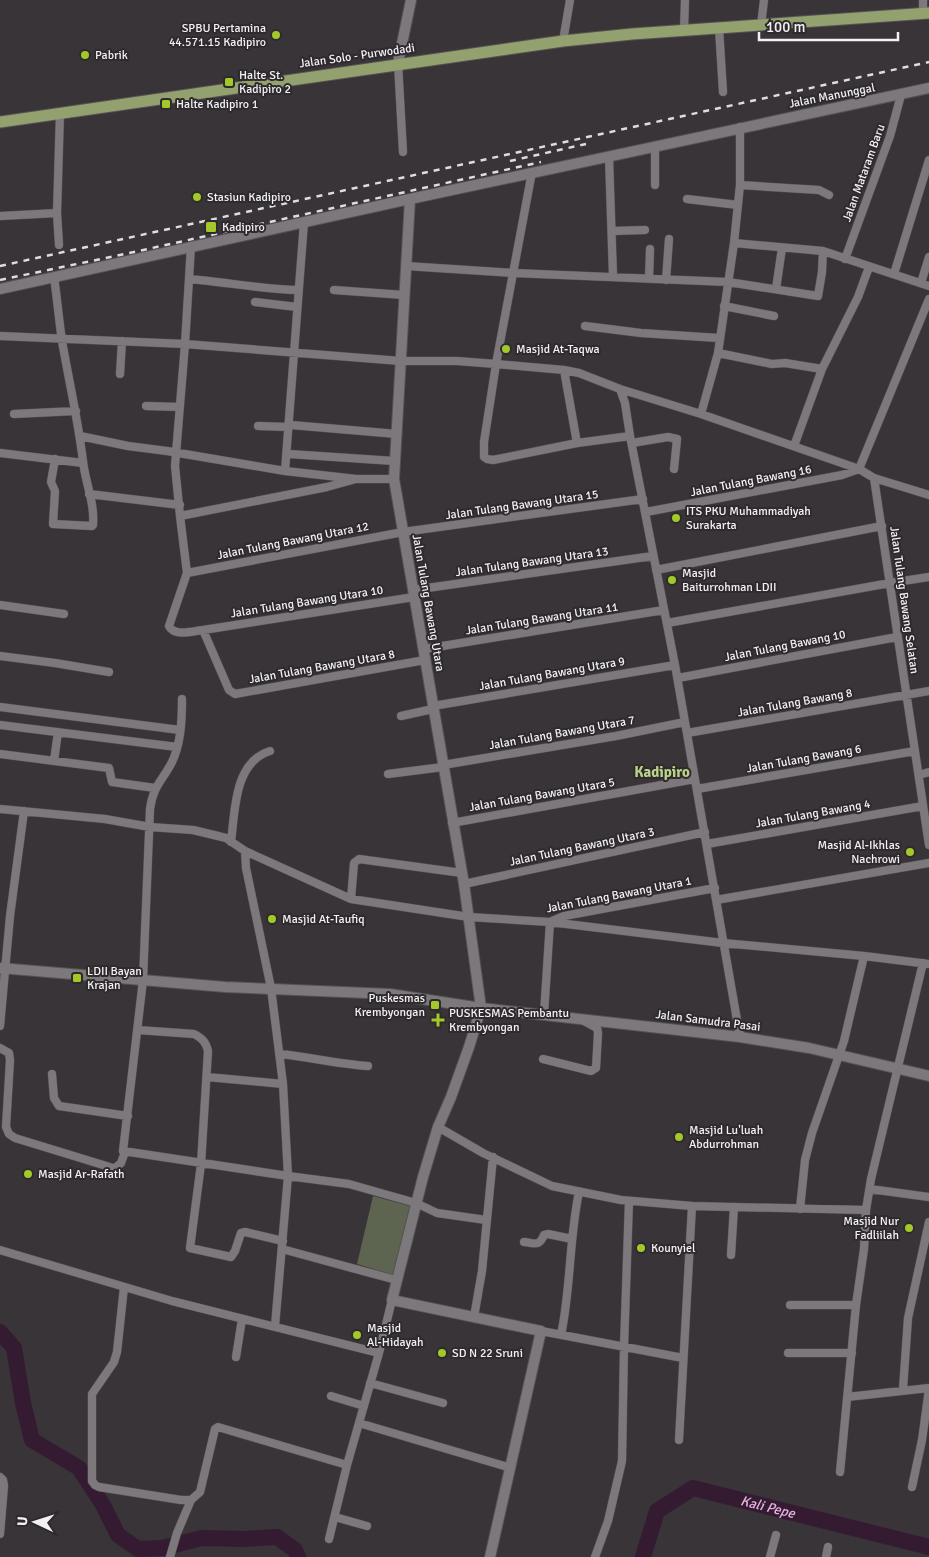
<svg xmlns="http://www.w3.org/2000/svg" width="929" height="1557" viewBox="0 0 929 1557" font-family="Signika,sans-serif">
<rect width="100%" height="100%" fill="#383438"/>
<path fill="#5d6450" d="M 373,1196 L 410,1206 L 393,1275 L 357,1264 Z"/>
<g fill="none" stroke-linecap="round" stroke-linejoin="round">
<g stroke="#341b32" stroke-width="16">
<path d="M 0,1332 L 14,1348 L 23,1403 L 32,1440 L 79,1468 L 103,1505 L 118,1535 L 138,1549 L 162,1548 L 202,1538 L 243,1539 L 277,1537 L 295,1550 L 298,1557"/>
<path id="s1" d="M 643,1557 L 657,1511 L 693,1488 L 929,1547"/>
</g>
<defs>
<path id="street" d="M 923,14 L 923,0
M 761,25 L 764,0
M 719,28 L 723,92
M 684,30 L 685,0
M 563,41 L 570,0
M 398,63 L 403,152
M 609,157 L 613,276
M 532,172 L 496,364 L 564,370 L 579,373 L 620,389 L 701,414 L 859,469 L 874,478 L 929,495
M 655,185 L 655,146
M 740,185 L 819,190 L 829,195
M 687,199 L 738,205
M 1,216 L 57,213
M 612,231 L 645,230
M 734,243 L 823,251 L 929,286
M 59,245 L 57,213 L 60,113
M 845,259 L 890,136 L 901,95
M 406,266 L 514,273 L 728,282 L 818,296 L 822,272 L 823,251
M 894,274 L 929,160
M 54,277 C 57,298 59,320 62,341 C 69,381 78,420 83,461 C 85,482 95,503 93,525 L 92,526 L 53,524 L 55,491 L 51,482 L 55,459
M 189,279 C 225,282 262,289 298,290
M 649,279 L 650,249
M 666,280 L 669,239
M 921,283 L 929,257
M 776,289 L 782,248
M 334,290 L 404,295
M 255,302 L 297,307
M 724,306 L 774,316
M 585,326 L 641,333 L 719,338
M 0,336 L 185,344 L 401,361 L 457,361 L 496,364 L 484,442 L 484,457 L 487,459 L 493,460 L 577,443 L 630,436 L 675,665 L 740,1037
M 718,353 L 772,364 L 785,363 L 822,369
M 564,370 L 577,443
M 120,374 L 122,341
M 620,389 L 625,403 L 630,436
M 146,406 L 180,407
M 14,414 L 76,411
M 701,414 L 718,353 L 734,243 L 740,185 L 740,127
M 291,425 L 397,434
M 258,426 L 289,427
M 80,436 L 128,446 L 167,451 L 285,471 L 304,222
M 632,443 L 668,437 L 677,439 L 674,469
M 794,446 L 822,369 L 858,297 L 869,267
M 0,453 L 83,463
M 289,454 L 394,461
M 285,471 L 356,479 L 394,479
M 874,478 L 929,845
M 356,479 L 327,487 L 180,516 L 187,573 L 169,626 C 174,637 193,631 203,630 L 414,597
M 89,494 L 180,505
M 646,512 L 842,475 L 859,469 L 929,299
M 180,516 L 175,466 L 185,344 L 191,246
M 656,570 L 882,526
M 187,573 L 403,532 L 643,499
M 413,590 L 653,556
M 0,605 L 64,614
M 667,623 L 890,583 L 929,577
M 203,630 L 229,690 L 235,694 L 425,660
M 424,649 L 664,610
M 0,656 L 55,663 L 109,672
M 678,678 L 897,637
M 182,699 C 182,720 181,745 171,764 C 161,782 153,787 150,809 L 143,980 L 123,1151 L 288,1176 L 283,1084 L 271,988 L 246,868 L 245,851
M 433,706 L 675,665
M 0,707 L 180,730
M 401,716 L 433,709
M 0,725 L 177,747
M 687,733 L 929,691
M 0,754 L 109,768 L 112,782 L 155,788
M 54,761 L 58,732
M 443,765 L 616,736 L 685,722
M 388,774 L 443,767
M 919,775 L 929,772
M 697,789 L 915,751
M 0,809 L 105,819 L 150,827 L 193,830 L 218,836 L 226,838 L 245,851 L 351,899 L 469,917 L 550,922 L 564,916 L 715,888
M 452,823 L 695,779
M 231,842 C 235,811 234,762 270,751
M 707,844 L 923,806
M 464,884 L 705,832
M 351,899 L 354,863 L 359,859 L 462,873
M 716,900 L 929,863
M 544,1014 L 550,922 L 723,943 L 864,956 L 929,964
M 0,1026 L 10,916 L 24,811
M 138,1030 L 194,1034 C 202,1038 206,1042 208,1051 L 201,1164 L 190,1248 L 231,1257 L 235,1251 L 241,1233 L 245,1232 L 283,1241
M 0,1048 L 9,1053 L 10,1060 L 6,1127 L 9,1134 L 15,1138 L 113,1168 L 115,1168 L 121,1163 L 125,1152
M 280,1054 C 309,1057 338,1064 368,1066
M 543,1059 L 591,1071 L 596,1068 L 598,1033 L 597,1028 L 584,1021
M 52,1074 L 54,1098 L 59,1106 L 128,1116
M 207,1077 L 283,1084
M 438,1127 L 483,1153 L 552,1186 L 621,1200 L 692,1206
M 870,1189 L 929,1197
M 800,1209 L 805,1160 L 812,1133 L 844,1041 L 864,956
M 524,1242 C 535,1243 539,1247 544,1235 L 548,1234 L 572,1239
M 282,1249 L 396,1280
M 0,1250 L 172,1301 L 379,1353 L 392,1300
M 731,1255 L 734,1207
M 124,1287 L 117,1352 L 114,1362 L 92,1394 L 92,1481 L 95,1485 L 99,1487 L 181,1500 L 191,1500
M 790,1305 L 856,1305
M 474,1317 L 482,1271 L 493,1157
M 275,1326 L 288,1176 L 349,1184 L 416,1203 L 437,1213 L 486,1220
M 541,1331 L 683,1358
M 561,1335 C 571,1288 569,1239 579,1192
M 788,1353 L 852,1353
M 236,1357 L 242,1319
M 370,1383 L 443,1403
M 903,1389 L 908,1318 L 929,1222
M 331,1396 L 364,1406
M 847,1397 L 929,1388
M 359,1423 L 511,1468
M 679,1440 L 692,1206 L 866,1210
M 840,1472 L 856,1305 L 864,1249 L 866,1210 L 871,1179 L 923,963
M 0,1477 L 3,1480 L 4,1486 L 0,1534
M 912,1487 L 922,1440 L 929,1389
M 335,1517 L 367,1526
M 329,1539 L 347,1465 L 379,1353
M 170,1557 L 177,1533 L 191,1500 L 200,1492 L 215,1429 L 218,1427 L 347,1465
M 595,1557 L 608,1521 L 622,1461 L 624,1347 L 629,1201
M 770,1557 L 776,1535
M 826,1557 L 828,1547"/>
<path id="secondary" d="M 398,63 L 411,0
M 410,199 L 394,479 L 464,884 L 481,1008 L 469,1047 L 451,1097 L 438,1127 L 423,1177 L 392,1300 L 541,1331 L 490,1557
M 0,289 L 410,199 L 929,88
M 0,968 L 225,987 L 390,994 L 481,1008 L 740,1037 L 809,1048 L 929,1076"/>
<path id="primary" d="M 0,122 L 563,41 L 632,34 L 929,13"/>
</defs>
<use href="#street" stroke="#565356" stroke-width="9"/>
<use href="#secondary" stroke="#565356" stroke-width="12"/>
<use href="#primary" stroke="#565356" stroke-width="13"/>
<use href="#street" stroke="#7d787c" stroke-width="8"/>
<use href="#secondary" stroke="#7d787c" stroke-width="10"/>
<use href="#primary" stroke="#92a16d" stroke-width="11"/>
<path stroke="#dfdddf" stroke-width="2.5" stroke-dasharray="6 6" stroke-linecap="butt" d="M 510,161 L 586,144
M 0,266 L 929,62
M 0,280 L 125,254 L 541,162"/>
</g>
<g fill="#a2c929" stroke="#2e2a2d" stroke-width="2">
<circle cx="276" cy="35" r="5"/>
<circle cx="85" cy="55" r="5"/>
<rect x="224" y="77" width="10" height="10" rx="2.5"/>
<rect x="161" y="99" width="10" height="10" rx="2.5"/>
<circle cx="197" cy="197" r="5"/>
<rect x="205" y="221" width="12" height="12" rx="2.5"/>
<circle cx="506" cy="349" r="5"/>
<circle cx="676" cy="518" r="5"/>
<circle cx="672" cy="580" r="5"/>
<circle cx="910" cy="852" r="5"/>
<circle cx="272" cy="919" r="5"/>
<rect x="72" y="973" width="10" height="10" rx="2.5"/>
<rect x="430" y="1000" width="10" height="10" rx="2.5"/>
<path d="M435.5 1012.5h5v5h5v5h-5v5h-5v-5h-5v-5h5z"/>
<circle cx="679" cy="1137" r="5"/>
<circle cx="28" cy="1174" r="5"/>
<circle cx="909" cy="1228" r="5"/>
<circle cx="641" cy="1248" r="5"/>
<circle cx="357" cy="1335" r="5"/>
<circle cx="442" cy="1353" r="5"/>
</g>
<g text-anchor="middle" dominant-baseline="central" stroke-width="4" stroke-linejoin="round" paint-order="stroke">
<g font-size="12" fill="#f3f1f3" stroke="#2e2a2d" text-anchor="start">
<text x="266" y="28" text-anchor="end">SPBU Pertamina<tspan x="266" dy="14">44.571.15 Kadipiro</tspan></text>
<text x="95" y="55">Pabrik</text>
<text x="239" y="75">Halte St.<tspan x="239" dy="14">Kadipiro 2</tspan></text>
<text x="176" y="104">Halte Kadipiro 1</text>
<text x="207" y="197">Stasiun Kadipiro</text>
<text x="222" y="227">Kadipiro</text>
<text x="516" y="349">Masjid At-Taqwa</text>
<text x="686" y="511">ITS PKU Muhammadiyah<tspan x="686" dy="14">Surakarta</tspan></text>
<text x="682" y="573">Masjid<tspan x="682" dy="14">Baiturrohman LDII</tspan></text>
<text x="900" y="845" text-anchor="end">Masjid Al-Ikhlas<tspan x="900" dy="14">Nachrowi</tspan></text>
<text x="282" y="919">Masjid At-Taufiq</text>
<text x="87" y="971">LDII Bayan<tspan x="87" dy="14">Krajan</tspan></text>
<text x="425" y="998" text-anchor="end">Puskesmas<tspan x="425" dy="14">Krembyongan</tspan></text>
<text x="449" y="1013">PUSKESMAS Pembantu<tspan x="449" dy="14">Krembyongan</tspan></text>
<text x="689" y="1130">Masjid Lu'luah<tspan x="689" dy="14">Abdurrohman</tspan></text>
<text x="38" y="1174">Masjid Ar-Rafath</text>
<text x="899" y="1221" text-anchor="end">Masjid Nur<tspan x="899" dy="14">Fadliilah</tspan></text>
<text x="651" y="1248">Kounyiel</text>
<text x="367" y="1328">Masjid<tspan x="367" dy="14">Al-Hidayah</tspan></text>
<text x="452" y="1353">SD N 22 Sruni</text>
</g>
<g font-size="12" fill="#f3f1f3" stroke="#2e2a2d">
<text transform="translate(357 56) rotate(-8)">Jalan Solo - Purwodadi</text>
<text transform="translate(832 96) rotate(-11)">Jalan Manunggal</text>
<text transform="translate(864 173) rotate(-70)">Jalan Mataram Baru</text>
<text transform="translate(751 481) rotate(-11)">Jalan Tulang Bawang 16</text>
<text transform="translate(522 505) rotate(-8)">Jalan Tulang Bawang Utara 15</text>
<text transform="translate(293 541) rotate(-11)">Jalan Tulang Bawang Utara 12</text>
<text transform="translate(532 562) rotate(-8)">Jalan Tulang Bawang Utara 13</text>
<text transform="translate(904 600) rotate(82)">Jalan Tulang Bawang Selatan</text>
<text transform="translate(307 602) rotate(-9)">Jalan Tulang Bawang Utara 10</text>
<text transform="translate(428 603) rotate(80)">Jalan Tulang Bawang Utara</text>
<text transform="translate(542 619) rotate(-9)">Jalan Tulang Bawang Utara 11</text>
<text transform="translate(785 646) rotate(-11)">Jalan Tulang Bawang 10</text>
<text transform="translate(322 667) rotate(-10)">Jalan Tulang Bawang Utara 8</text>
<text transform="translate(552 674) rotate(-10)">Jalan Tulang Bawang Utara 9</text>
<text transform="translate(795 703) rotate(-10)">Jalan Tulang Bawang 8</text>
<text transform="translate(562 733) rotate(-10)">Jalan Tulang Bawang Utara 7</text>
<text transform="translate(804 759) rotate(-10)">Jalan Tulang Bawang 6</text>
<text transform="translate(542 795) rotate(-10)">Jalan Tulang Bawang Utara 5</text>
<text transform="translate(813 814) rotate(-10)">Jalan Tulang Bawang 4</text>
<text transform="translate(582 847) rotate(-12)">Jalan Tulang Bawang Utara 3</text>
<text transform="translate(619 895) rotate(-11)">Jalan Tulang Bawang Utara 1</text>
<text transform="translate(708 1021) rotate(7)">Jalan Samudra Pasai</text>
</g>
<g font-size="14" font-style="italic" fill="#e5b3e0" stroke="#2e2a2d">
<text stroke="none"><textPath href="#s1" startOffset="168">Kali Pepe</textPath></text>
</g>
<g font-size="15" font-weight="bold" fill="#bad289" stroke="#2e2a2d">
<text x="662" y="772">Kadipiro</text>
</g>
</g>
<g transform="translate(35 1522) rotate(274)" stroke="#2e2a2d" stroke-width="4" paint-order="stroke">
<path d="M0-4L9 19L0 12L-9 19Z" fill="#f3f1f3"/>
<text y="-8" font-size="14" font-weight="bold" text-anchor="middle" fill="#f3f1f3">U</text>
</g>
<path d="M759 32v8h139v-8" fill="none" stroke="#f3f1f3" stroke-width="2.5"/>
<text x="766" y="32" font-size="15" fill="#f3f1f3" stroke="#2e2a2d" stroke-width="4" paint-order="stroke">100 m</text>
</svg>
